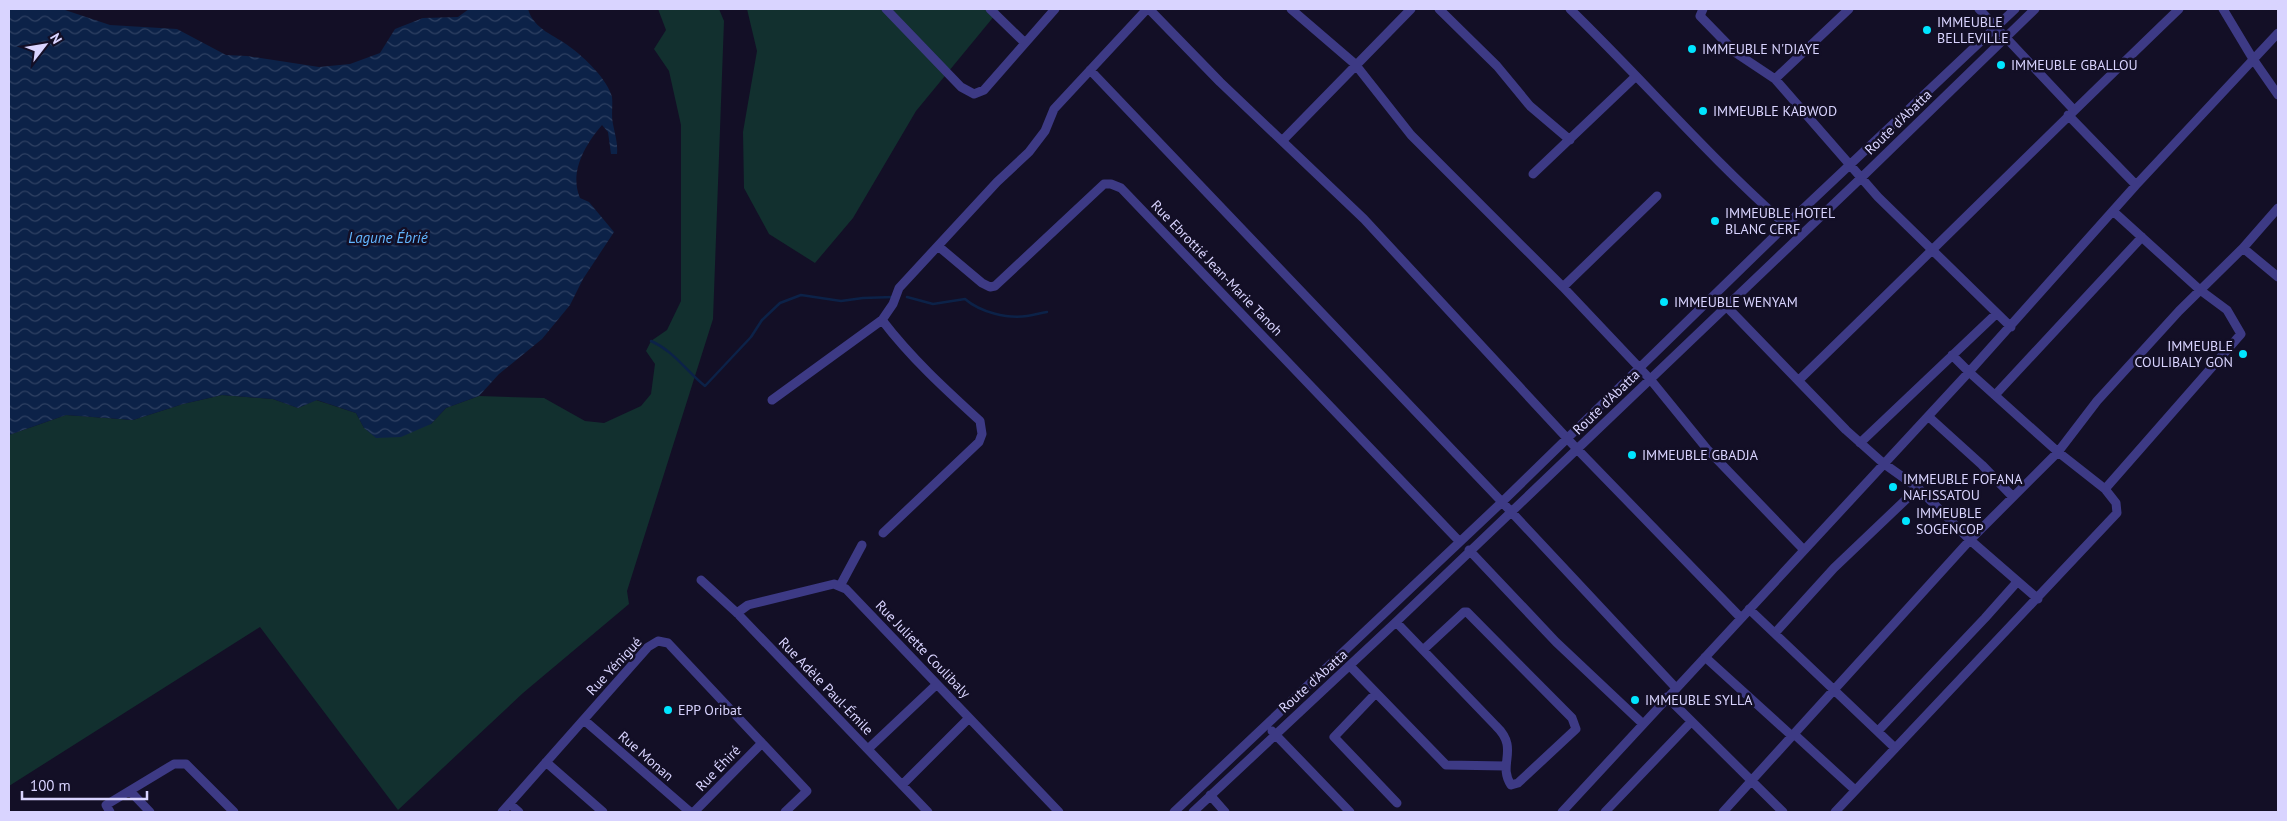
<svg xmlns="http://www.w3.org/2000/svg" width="2287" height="821" viewBox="0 0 2287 821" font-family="'PT Sans',sans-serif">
<defs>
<pattern id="water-waves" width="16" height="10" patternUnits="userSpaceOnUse" patternTransform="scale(1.25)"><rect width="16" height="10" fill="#0c2248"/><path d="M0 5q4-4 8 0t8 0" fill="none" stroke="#2f4163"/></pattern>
</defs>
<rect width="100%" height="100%" fill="#130f26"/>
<path fill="#12302f" d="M 658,9 L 719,9 L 724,21 L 713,319 L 627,591 L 629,604 L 523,693 L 398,810 L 260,627 L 9,786 L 9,435 L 66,415 L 133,420 L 183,404 L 222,395 L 273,399 L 298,408 L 316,400 L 356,413 L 364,428 L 431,424 L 446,408 L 479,396 L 544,398 L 585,421 L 604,423 L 641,406 L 651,394 L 655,364 L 646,351 L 651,341 L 667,330 L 681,301 L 681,125 L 669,71 L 654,49 L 666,30 Z
M 747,9 L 1000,9 L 916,111 L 853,218 L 815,263 L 769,234 L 744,188 L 743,132 L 757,51 Z"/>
<path fill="url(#water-waves)" d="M 9,9 L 62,9 L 110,25 L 177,29 L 226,55 L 247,56 L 319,67 L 350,64 L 380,53 L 395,29 L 423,18 L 458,17 L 469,9 L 528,9 C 534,30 555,35 570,47 C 584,57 608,80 612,97 C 613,105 611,115 613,124 C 615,135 618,143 617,154 L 611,154 L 608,132 L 602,125 C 585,145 569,172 580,198 L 589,202 L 614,232 L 583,279 L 570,305 L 542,339 L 499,374 L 479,396 L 446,408 L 431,424 L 401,437 L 376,438 L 364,428 L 356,413 L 317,400 L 298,408 L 273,399 L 222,395 L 183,404 L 133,420 L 66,415 L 9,435 Z"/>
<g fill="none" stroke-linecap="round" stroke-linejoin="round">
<path stroke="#0c2248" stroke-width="2.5" d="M 907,297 L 933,304 L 965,299 C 980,312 1007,319 1027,316 C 1034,315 1040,313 1047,312
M 651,341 C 674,351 686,371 705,386 L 751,337 L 762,320 L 780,303 L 801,295 L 841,301 L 863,298 L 893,297"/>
<path stroke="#3d3a85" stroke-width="9" d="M 886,9 L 961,87 L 974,94 L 984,90 L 1055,9
M 990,9 L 1024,42
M 1149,9 L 1220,82 L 1364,219 L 1577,449 L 1741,618
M 1291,9 L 1355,64 L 1411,135 L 1563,287 L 1650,379 L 1707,449 L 1803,549
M 1439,9 L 1497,66 L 1530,106 L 1570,140
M 1570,9 C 1643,80 1709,157 1786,225
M 1703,9 L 1700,16 L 1736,53 L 1775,79 L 1878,197 L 2011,327
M 1979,9 L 2074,110
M 2223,9 L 2253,59 L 2278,95
M 1090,70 L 1502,502 L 1676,688
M 1775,79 L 1849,9
M 2068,115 L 2136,185
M 1283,140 L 1411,9
M 1533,174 L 1635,77
M 938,246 L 982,283 L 990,287 L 995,286 L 1104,184 L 1111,184 L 1121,188 L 1459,541
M 2243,248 L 2278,277
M 1563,287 L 1657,196
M 1726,306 L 1846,430 L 1883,463 L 1918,488 L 1970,540 L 2038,599
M 1952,355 L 1969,372 L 2136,185 L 2278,33
M 1799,380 C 1926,257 2051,132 2179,9
M 1996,394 L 2142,237
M 772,400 L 882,320
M 1929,417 L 1982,465 L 2013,497
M 1860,443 L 1996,314
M 2105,489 L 2241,334 L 2227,310 L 2200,290 L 2113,211
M 883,533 L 979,442 L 982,434 L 980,421 C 945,389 911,358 882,320 L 893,304 L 899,288 L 997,182 L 1029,152 L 1045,131 L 1054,109 L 1147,9
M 1469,550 L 1556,642 L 1643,724
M 701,580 L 737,613 L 928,812
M 840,586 L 862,545
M 1749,609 L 1895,748
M 737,613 L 748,605 L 834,584 L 846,589 L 1059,812
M 1396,622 L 1496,726 C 1520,749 1497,764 1511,785 L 1518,783 L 1576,729 L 1572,718 L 1467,612 L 1464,612 L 1423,650
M 1775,633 L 1834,568 L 1918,488
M 1705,657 L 1792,736
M 1350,666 L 1446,765 L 1506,766
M 1376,693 L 1334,737 L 1397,803
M 1667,697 L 1783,812
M 584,720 L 690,812
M 1272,731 L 1350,812
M 1878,731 L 1985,618 L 2017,582
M 1794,734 L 1855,790
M 868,749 L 937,684
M 546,762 L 603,812
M 902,785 L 969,718
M 130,791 L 150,812
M 1210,795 L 1225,812
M 510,804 L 519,812
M 110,812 L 106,805 L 174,764 L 186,764 L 234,812
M 502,812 L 648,647 L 658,641 L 668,643 L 807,791 L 785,812
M 694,812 L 762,743
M 1174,812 L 1502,502 L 1786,225 L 2015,9
M 1193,812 L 1396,622 L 1861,178 L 2035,9
M 1562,812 L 1969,372 L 2058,452 L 2105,489 L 2116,503 L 2117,513 L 1835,812
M 1605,812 L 1691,722
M 1723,812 L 1970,540 L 2058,452 L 2097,401 L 2179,311 L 2243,248 L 2278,208"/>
</g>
<g fill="#00e5ff" stroke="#130f26" stroke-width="2">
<circle cx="1927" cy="30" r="5"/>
<circle cx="1692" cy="49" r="5"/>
<circle cx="2001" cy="65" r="5"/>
<circle cx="1703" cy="111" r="5"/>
<circle cx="1715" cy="221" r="5"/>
<circle cx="1664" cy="302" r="5"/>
<circle cx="2243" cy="354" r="5"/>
<circle cx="1632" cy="455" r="5"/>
<circle cx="1893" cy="487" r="5"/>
<circle cx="1906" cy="521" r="5"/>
<circle cx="1635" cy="700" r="5"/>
<circle cx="668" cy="710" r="5"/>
</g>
<g text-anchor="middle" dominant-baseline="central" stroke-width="5" stroke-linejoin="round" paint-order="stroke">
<g font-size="14" fill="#d9d4ff" stroke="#130f26" text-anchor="start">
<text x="1937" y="22">IMMEUBLE<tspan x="1937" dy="16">BELLEVILLE</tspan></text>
<text x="1702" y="49">IMMEUBLE N'DIAYE</text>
<text x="2011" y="65">IMMEUBLE GBALLOU</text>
<text x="1713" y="111">IMMEUBLE KABWOD</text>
<text x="1725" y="213">IMMEUBLE HOTEL<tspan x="1725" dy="16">BLANC CERF</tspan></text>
<text x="1674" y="302">IMMEUBLE WENYAM</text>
<text x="2233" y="346" text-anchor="end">IMMEUBLE<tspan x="2233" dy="16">COULIBALY GON</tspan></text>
<text x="1642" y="455">IMMEUBLE GBADJA</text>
<text x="1903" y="479">IMMEUBLE FOFANA<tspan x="1903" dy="16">NAFISSATOU</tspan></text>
<text x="1916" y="513">IMMEUBLE<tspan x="1916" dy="16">SOGENCOP</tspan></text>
<text x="1645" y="700">IMMEUBLE SYLLA</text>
<text x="678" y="710">EPP Oribat</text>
</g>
<g font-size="14" fill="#d9d4ff" stroke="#130f26">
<text transform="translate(1898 122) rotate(-44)">Route d'Abatta</text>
<text transform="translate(1217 268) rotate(46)">Rue Ebrottié Jean-Marie Tanoh</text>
<text transform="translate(1606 402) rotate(-44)">Route d'Abatta</text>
<text transform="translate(923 649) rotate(46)">Rue Juliette Coulibaly</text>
<text transform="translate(614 666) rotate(-47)">Rue Yénigué</text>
<text transform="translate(1313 681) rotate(-42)">Route d'Abatta</text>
<text transform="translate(826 686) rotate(46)">Rue Adèle Paul-Émile</text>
<text transform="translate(646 756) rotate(41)">Rue Monan</text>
<text transform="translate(718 768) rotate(-46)">Rue Éhiré</text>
</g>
<g font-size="15" font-style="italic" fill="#62b6ff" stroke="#130f26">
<text x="388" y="237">Lagune Ébrié</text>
</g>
</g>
<rect width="2287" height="821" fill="none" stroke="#d9d4ff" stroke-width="20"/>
<g transform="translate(45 45) rotate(59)" stroke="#130f26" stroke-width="4" paint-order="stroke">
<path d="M0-4L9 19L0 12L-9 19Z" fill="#d9d4ff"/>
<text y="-8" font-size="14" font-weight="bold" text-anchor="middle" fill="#d9d4ff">N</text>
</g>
<path d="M22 791v8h125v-8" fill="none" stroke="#d9d4ff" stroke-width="2.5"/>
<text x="30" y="791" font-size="15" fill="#d9d4ff" stroke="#130f26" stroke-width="4" paint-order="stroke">100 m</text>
</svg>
